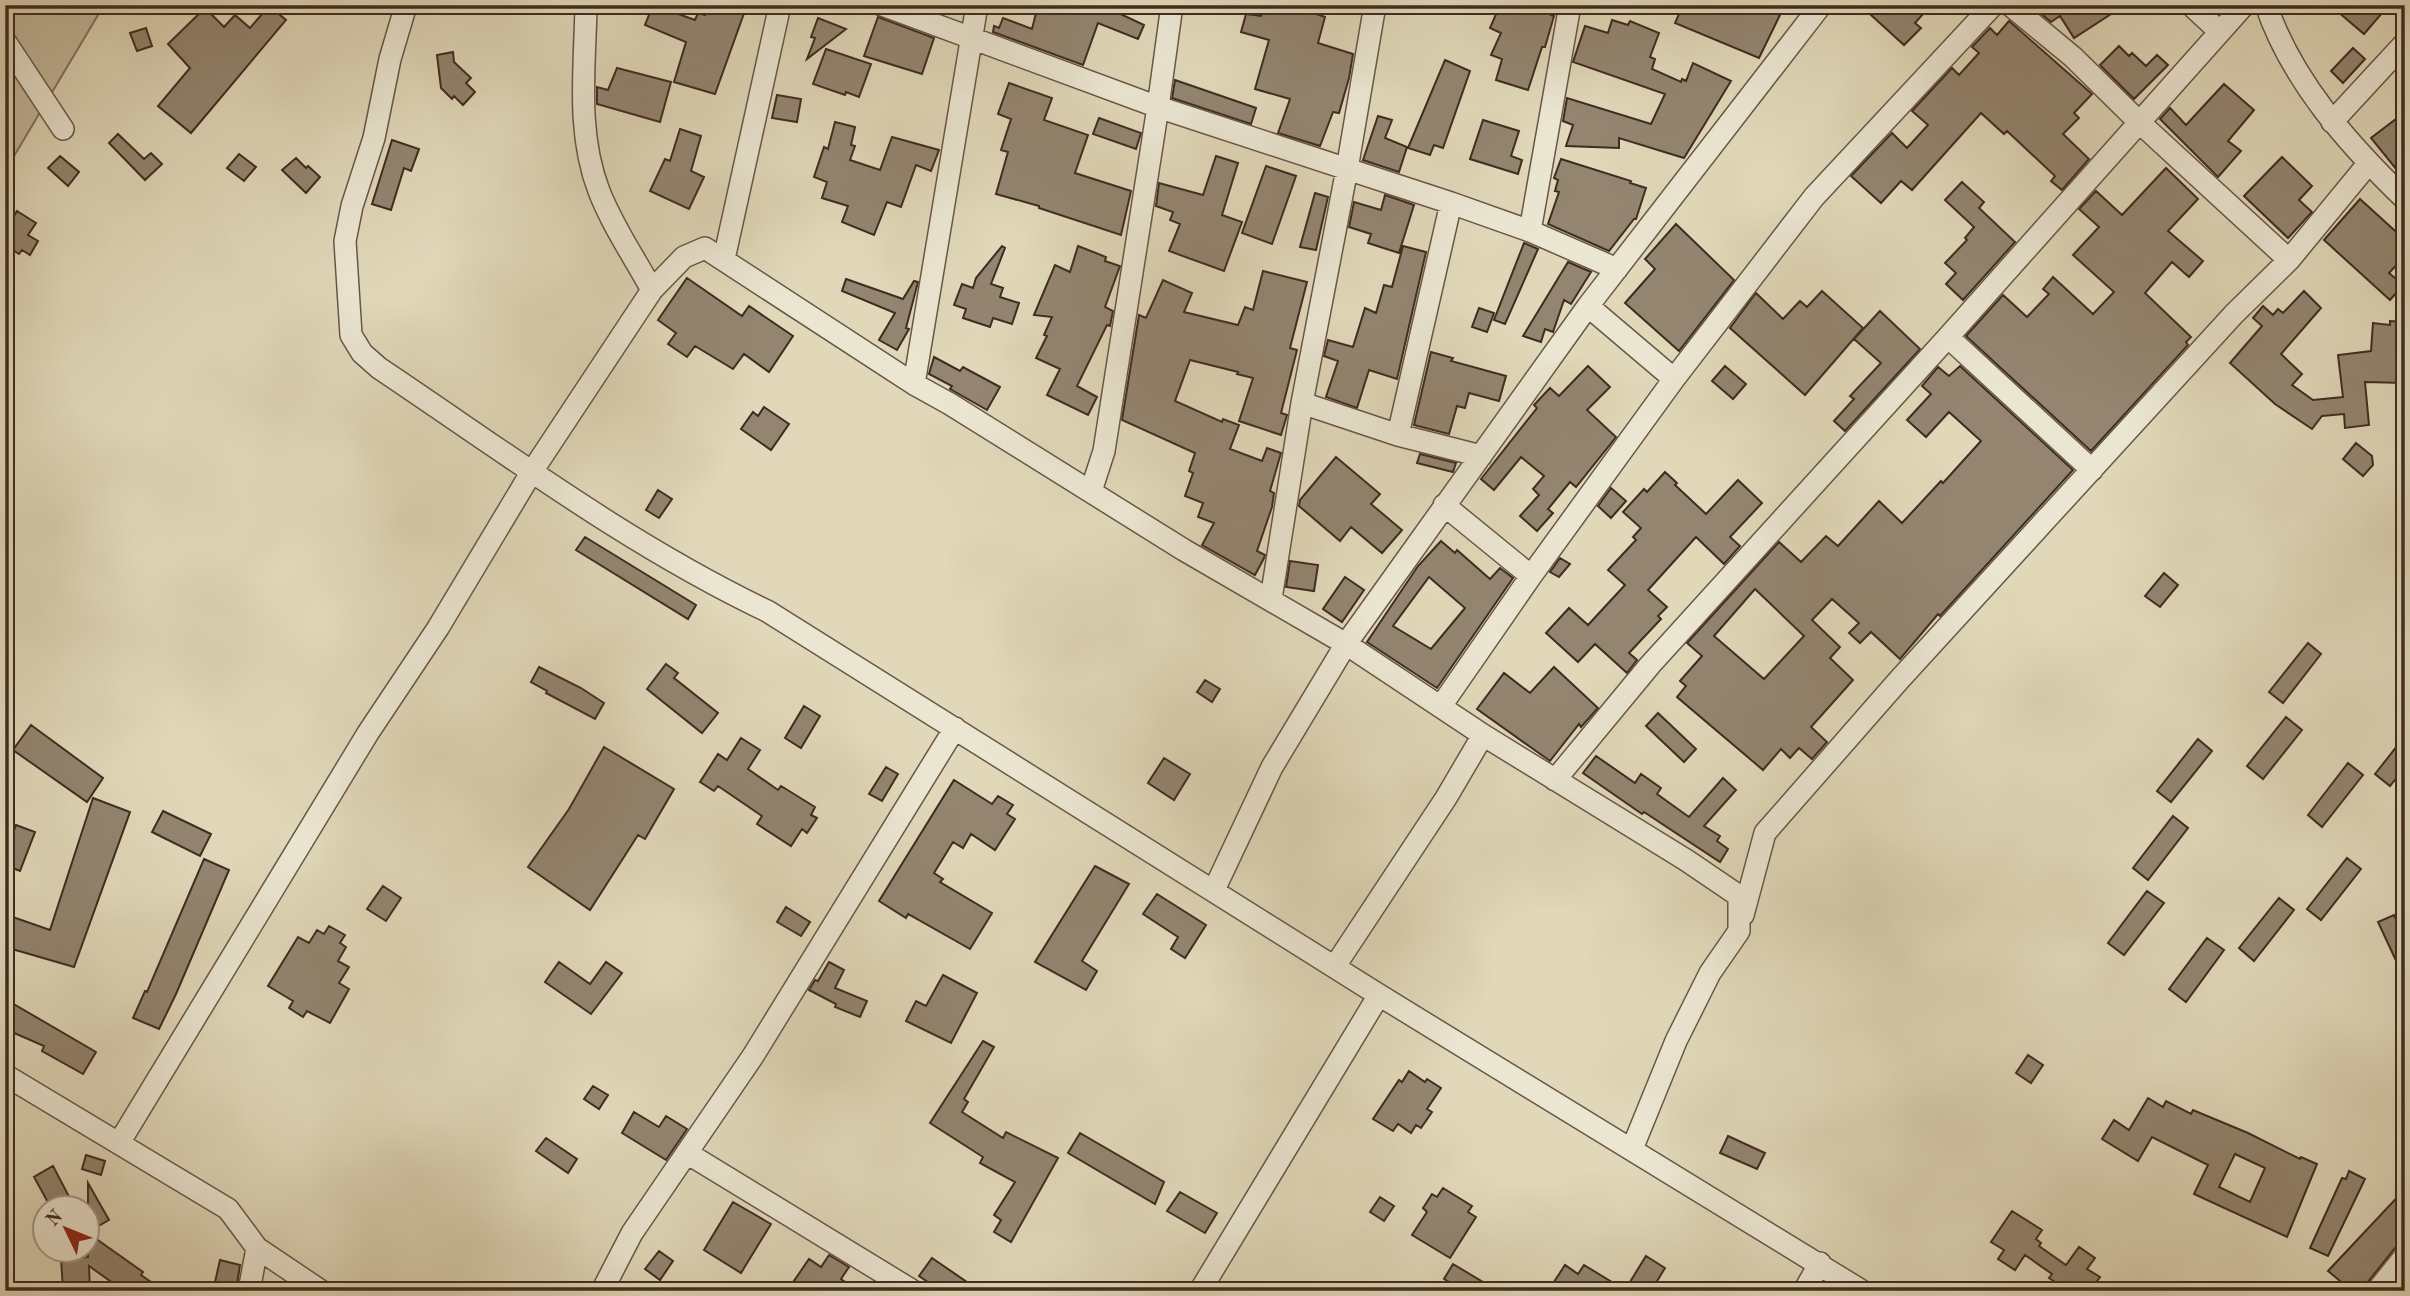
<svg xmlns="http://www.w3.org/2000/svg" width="2410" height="1296" viewBox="0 0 2410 1296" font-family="'Old Standard TT',serif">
<rect width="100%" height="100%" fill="#e0d8b9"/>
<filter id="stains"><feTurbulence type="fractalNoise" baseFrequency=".00286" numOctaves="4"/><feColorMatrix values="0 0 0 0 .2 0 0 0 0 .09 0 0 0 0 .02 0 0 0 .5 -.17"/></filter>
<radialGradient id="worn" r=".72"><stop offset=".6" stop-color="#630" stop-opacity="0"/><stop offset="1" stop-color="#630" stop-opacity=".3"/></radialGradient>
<path fill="#c5bb9f" stroke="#827460" stroke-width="2" d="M 5,5 L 104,5 L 5,171 Z"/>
<path fill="#938570" stroke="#3f2c21" stroke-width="2" fill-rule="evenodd" d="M 653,5 L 695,20 L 698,13 L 705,15 L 708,5 L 747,5 L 715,94 L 674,82 L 686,42 L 645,25 Z
M 1038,5 L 1092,5 L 1112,10 L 1144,25 L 1138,39 L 1098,23 L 1083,65 L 993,32 L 994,26 L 999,28 L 1003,18 L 1032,29 Z
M 1275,5 L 1290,5 L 1325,17 L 1318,43 L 1353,54 L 1349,78 L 1339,113 L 1333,112 L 1320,146 L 1278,133 L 1290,99 L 1255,89 L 1269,40 L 1241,32 L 1246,14 L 1261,16 L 1262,13 L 1272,14 Z
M 1500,5 L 1554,5 L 1551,15 L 1554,16 L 1545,47 L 1542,47 L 1528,90 L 1496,80 L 1502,59 L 1491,55 L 1501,33 L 1490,28 Z
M 1683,5 L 1760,5 L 1780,15 L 1759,58 L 1675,23 Z
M 1860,5 L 1931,5 L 1915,23 L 1921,28 L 1904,45 Z
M 2031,5 L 2125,5 L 2074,38 L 2060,16 L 2051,22 Z
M 2330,5 L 2373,5 L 2382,13 L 2364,34 Z
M 269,6 L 286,20 L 191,133 L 158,106 L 190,68 L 168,44 L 205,8 L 224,27 L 235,15 L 250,28 Z
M 878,17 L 934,38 L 922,74 L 864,56 Z
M 818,18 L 846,29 L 807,59 L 815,38 L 811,37 Z
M 1612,20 L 1628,25 L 1630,21 L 1659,33 L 1650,57 L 1655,59 L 1652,69 L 1681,82 L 1682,79 L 1686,81 L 1693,63 L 1731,81 L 1684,158 L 1619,138 L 1619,148 L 1566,146 L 1573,125 L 1563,121 L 1567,98 L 1651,124 L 1665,94 L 1573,62 L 1585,26 L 1608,33 Z
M 2009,21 L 2092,94 L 2074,113 L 2079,118 L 2063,134 L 2089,159 L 2062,190 L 2051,181 L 2055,176 L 2007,131 L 2004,134 L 1981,113 L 1912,190 L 1901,181 L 1881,203 L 1851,176 L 1892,133 L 1907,148 L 1928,125 L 1912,111 L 1952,68 L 1959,75 L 1979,53 L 1972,47 L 1990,28 L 1997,35 Z
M 146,28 L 152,46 L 137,51 L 130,33 Z
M 2119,46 L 2129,56 L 2132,53 L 2146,66 L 2157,55 L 2168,65 L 2134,99 L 2100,65 Z
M 2353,48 L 2365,59 L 2343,83 L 2331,71 Z
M 826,49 L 871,64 L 859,97 L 846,92 L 845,95 L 813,84 Z
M 453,52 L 454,62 L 471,78 L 466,83 L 475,92 L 463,105 L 454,96 L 452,99 L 441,88 L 437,55 Z
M 1445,60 L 1470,71 L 1443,148 L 1434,145 L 1430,155 L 1408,148 Z
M 617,68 L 671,82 L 660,122 L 597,104 L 597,87 L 608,90 Z
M 1175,80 L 1256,108 L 1251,124 L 1172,98 Z
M 1009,83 L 1052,98 L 1044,120 L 1088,135 L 1075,173 L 1131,191 L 1121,235 L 1039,208 L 1039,206 L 996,194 L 1008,152 L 1001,150 L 1011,119 L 998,114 Z
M 2224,84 L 2254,110 L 2228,141 L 2241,151 L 2218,177 L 2160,119 L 2170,108 L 2186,125 Z
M 777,95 L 801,99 L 797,122 L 772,118 Z
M 1378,116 L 1392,120 L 1385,138 L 1407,147 L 1399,172 L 1363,160 Z
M 1099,118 L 1141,133 L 1136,149 L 1093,134 Z
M 2396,119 L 2405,131 L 2405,180 L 2371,138 Z
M 1483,120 L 1519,131 L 1511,156 L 1522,160 L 1518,174 L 1470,159 Z
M 835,122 L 855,127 L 851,145 L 855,146 L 850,160 L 880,170 L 892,137 L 939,150 L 931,171 L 916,165 L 901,207 L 887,202 L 874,235 L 842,222 L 848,206 L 822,198 L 827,182 L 814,177 L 824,147 L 828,149 Z
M 680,129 L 701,136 L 691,171 L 704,177 L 689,209 L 650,191 L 665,159 L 670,161 Z
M 118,134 L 144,159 L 151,153 L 162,164 L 145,180 L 109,143 Z
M 392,140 L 419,149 L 411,171 L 404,168 L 391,210 L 372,204 Z
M 239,154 L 256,167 L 244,181 L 227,168 Z
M 60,156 L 79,172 L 68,186 L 48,168 Z
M 1216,156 L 1238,163 L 1222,215 L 1242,222 L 1224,271 L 1169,251 L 1180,224 L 1170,220 L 1173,212 L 1156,206 L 1159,183 L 1203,195 Z
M 2282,157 L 2312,186 L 2299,200 L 2312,212 L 2288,238 L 2244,196 Z
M 296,158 L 306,168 L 308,166 L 320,177 L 306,193 L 282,170 Z
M 1561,159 L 1631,181 L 1630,183 L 1646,188 L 1636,219 L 1634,219 L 1609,251 L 1548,224 L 1559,192 L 1555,191 L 1558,180 L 1554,178 Z
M 1266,166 L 1296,176 L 1272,244 L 1242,233 Z
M 2166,168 L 2198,199 L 2168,231 L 2203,261 L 2189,277 L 2172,262 L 2145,293 L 2191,337 L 2186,342 L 2188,345 L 2091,451 L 1966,336 L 2003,295 L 2027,317 L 2049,294 L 2043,289 L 2053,277 L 2093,314 L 2114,292 L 2073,255 L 2099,227 L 2079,209 L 2096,191 L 2122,215 Z
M 1962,182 L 1984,202 L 1979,208 L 2015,242 L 1963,300 L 1946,284 L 1956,273 L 1945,263 L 1967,240 L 1965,238 L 1974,227 L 1945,200 Z
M 1315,193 L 1328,197 L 1316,250 L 1300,247 Z
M 1385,195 L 1414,205 L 1399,253 L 1368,243 L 1371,234 L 1349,227 L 1354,202 L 1381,210 Z
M 2360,199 L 2405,240 L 2405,256 L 2389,273 L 2403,285 L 2390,300 L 2324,240 Z
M 17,211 L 36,223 L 28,235 L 38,241 L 30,255 L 22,250 L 19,254 L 5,245 L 5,231 Z
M 1676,224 L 1734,280 L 1679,351 L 1625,303 L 1655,269 L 1645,259 Z
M 1524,243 L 1538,249 L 1505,324 L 1494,320 Z
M 1002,246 L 1005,248 L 991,284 L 1003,288 L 1000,297 L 1019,303 L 1012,324 L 993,318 L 990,327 L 963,318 L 966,309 L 954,305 L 962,284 L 973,288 L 976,278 Z
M 1078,246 L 1106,257 L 1105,261 L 1120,266 L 1105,307 L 1113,311 L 1110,326 L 1107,325 L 1077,386 L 1097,397 L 1088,415 L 1047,395 L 1060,369 L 1036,358 L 1047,336 L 1044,335 L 1052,317 L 1034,315 L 1055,265 L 1070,272 Z
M 1403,246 L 1426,252 L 1397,379 L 1369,370 L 1357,408 L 1326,397 L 1338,361 L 1324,356 L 1328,340 L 1353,347 L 1365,308 L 1376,313 L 1384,285 L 1392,287 Z
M 1568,262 L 1591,272 L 1571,304 L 1564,300 L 1553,332 L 1545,329 L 1541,342 L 1523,336 Z
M 1263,271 L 1307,282 L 1290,348 L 1297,350 L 1281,413 L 1287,415 L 1281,435 L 1239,421 L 1253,378 L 1237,374 L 1238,372 L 1190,360 L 1175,401 L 1222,422 L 1223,419 L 1239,425 L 1230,449 L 1262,461 L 1267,448 L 1281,453 L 1270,491 L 1274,493 L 1272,507 L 1257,551 L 1265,555 L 1264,558 L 1255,575 L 1202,545 L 1214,523 L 1198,517 L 1203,503 L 1185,496 L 1193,473 L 1189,471 L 1195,453 L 1122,420 L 1139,315 L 1146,318 L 1163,280 L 1192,293 L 1184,312 L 1238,325 L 1245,307 L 1253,310 Z
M 687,278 L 742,316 L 749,306 L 793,336 L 769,372 L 744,354 L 733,369 L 695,346 L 687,357 L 668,344 L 676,333 L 658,320 Z
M 846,279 L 903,299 L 914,281 L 918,282 L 906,328 L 909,329 L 897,350 L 879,340 L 895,313 L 842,291 Z
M 1822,291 L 1863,328 L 1805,395 L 1730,328 L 1756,293 L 1783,319 L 1800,301 L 1807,307 Z
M 2304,291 L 2321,308 L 2281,354 L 2302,374 L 2292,385 L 2313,400 L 2343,397 L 2338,355 L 2371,351 L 2373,323 L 2390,325 L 2390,321 L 2405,322 L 2405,383 L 2365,382 L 2369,425 L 2345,428 L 2344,414 L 2322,416 L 2312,429 L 2275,404 L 2230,363 L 2262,326 L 2253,318 L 2263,306 L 2273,315 L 2278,309 L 2283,313 Z
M 1479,308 L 1494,313 L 1487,332 L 1472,327 Z
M 1880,311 L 1920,349 L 1845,431 L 1834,421 L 1854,399 L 1850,396 L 1881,363 L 1854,339 Z
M 1431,352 L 1453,358 L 1451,361 L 1506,376 L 1499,401 L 1469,393 L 1465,408 L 1457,406 L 1449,434 L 1414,425 Z
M 934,357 L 960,371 L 963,367 L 1000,387 L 987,410 L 950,389 L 952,386 L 929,374 Z
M 1588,366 L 1610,387 L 1587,410 L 1616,437 L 1576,487 L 1570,482 L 1548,509 L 1553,513 L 1537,531 L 1520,516 L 1539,495 L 1533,489 L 1544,476 L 1521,457 L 1494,490 L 1481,479 L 1537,408 L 1534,405 L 1550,388 L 1559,396 Z
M 1725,366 L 1746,384 L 1733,399 L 1712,381 Z
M 1960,366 L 2073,470 L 1940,616 L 1938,614 L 1900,659 L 1871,632 L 1860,643 L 1849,633 L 1859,623 L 1832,599 L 1812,620 L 1840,647 L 1830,658 L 1853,680 L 1811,727 L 1827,742 L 1812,759 L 1799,748 L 1790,758 L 1781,749 L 1763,770 L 1677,697 L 1686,686 L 1680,681 L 1702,656 L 1687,643 L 1779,542 L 1801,562 L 1826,536 L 1838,546 L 1879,501 L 1902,523 L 1941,481 L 1943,483 L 1981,441 L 1949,412 L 1926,437 L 1907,420 L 1931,394 L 1922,386 L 1938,367 L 1949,376 ZM 1755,589 L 1804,636 L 1764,679 L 1714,636 Z
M 764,407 L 789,424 L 771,450 L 741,429 L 753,412 L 758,416 Z
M 2356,443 L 2372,456 L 2373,465 L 2363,476 L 2343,459 Z
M 1420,454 L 1456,463 L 1453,472 L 1417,463 Z
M 1336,457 L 1380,494 L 1371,504 L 1402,530 L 1382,553 L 1351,527 L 1340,541 L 1299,506 L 1300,500 Z
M 1665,472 L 1677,483 L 1675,485 L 1706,514 L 1738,480 L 1762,503 L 1730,537 L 1740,546 L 1724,564 L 1696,537 L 1648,590 L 1667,607 L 1658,616 L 1661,619 L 1629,653 L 1637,660 L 1627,673 L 1595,644 L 1578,662 L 1546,633 L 1569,608 L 1588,625 L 1625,585 L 1608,570 L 1636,540 L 1633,537 L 1641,528 L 1623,512 L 1644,489 L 1647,492 Z
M 1611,488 L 1626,501 L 1611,518 L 1598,506 Z
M 658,490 L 672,499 L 659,518 L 646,510 Z
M 585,537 L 696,605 L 688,619 L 576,550 Z
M 1441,541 L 1455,553 L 1457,550 L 1490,579 L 1500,568 L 1513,578 L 1437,688 L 1367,642 L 1418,566 ZM 1429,577 L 1465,608 L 1431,649 L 1393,626 Z
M 1560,558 L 1570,564 L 1559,577 L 1550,572 Z
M 1290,561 L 1318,565 L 1314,591 L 1286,587 Z
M 2164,573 L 2178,585 L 2160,607 L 2145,596 Z
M 1345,577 L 1364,590 L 1342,622 L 1323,609 Z
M 2308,643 L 2321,654 L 2283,703 L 2269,692 Z
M 666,664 L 678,673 L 674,678 L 718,713 L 702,733 L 647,689 Z
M 539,667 L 581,688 L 604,703 L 595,719 L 546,693 L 547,691 L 531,682 Z
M 1554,667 L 1598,708 L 1581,727 L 1579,724 L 1550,761 L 1477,709 L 1504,673 L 1530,693 Z
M 1205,680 L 1220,689 L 1212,702 L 1197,692 Z
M 804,706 L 820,716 L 801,748 L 785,738 Z
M 1658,713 L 1696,749 L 1684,762 L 1646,726 Z
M 2286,717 L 2302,730 L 2263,779 L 2247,766 Z
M 31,725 L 103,778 L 87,802 L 13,750 Z
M 2405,736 L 2405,767 L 2390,786 L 2375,774 Z
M 741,738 L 760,750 L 748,769 L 778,790 L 781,786 L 815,807 L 811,815 L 817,818 L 807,833 L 802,829 L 791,846 L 757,824 L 762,816 L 718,786 L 714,791 L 700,782 L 718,754 L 727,760 Z
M 2198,739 L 2212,751 L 2171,802 L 2157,791 Z
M 604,747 L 674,789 L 645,839 L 638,835 L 590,910 L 528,867 L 569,809 Z
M 1596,756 L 1635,783 L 1641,774 L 1661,788 L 1657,794 L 1689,817 L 1723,778 L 1736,790 L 1704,826 L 1720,836 L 1717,841 L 1728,849 L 1720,862 L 1644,812 L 1642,814 L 1583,773 Z
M 1164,758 L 1190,774 L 1174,800 L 1148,783 Z
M 2348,763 L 2363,775 L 2322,827 L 2308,815 Z
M 886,767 L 898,774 L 882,801 L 869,794 Z
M 954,780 L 992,804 L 998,796 L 1013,805 L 1007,814 L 1015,819 L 995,850 L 971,834 L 963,848 L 953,842 L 934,873 L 943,879 L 940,882 L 992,913 L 970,949 L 908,914 L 906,918 L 879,901 Z
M 93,798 L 130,812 L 74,967 L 5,947 L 5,932 L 10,916 L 50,930 Z
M 163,811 L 211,834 L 200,856 L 152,832 Z
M 2173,816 L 2188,828 L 2148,880 L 2133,868 Z
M 16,825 L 35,832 L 20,871 L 5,865 L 5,852 Z
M 2347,858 L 2361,869 L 2321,920 L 2307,909 Z
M 204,859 L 229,870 L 176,994 L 159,1029 L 133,1018 L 145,991 L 147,992 Z
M 1095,866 L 1129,884 L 1082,961 L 1097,971 L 1086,990 L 1035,962 Z
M 383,886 L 401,898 L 386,921 L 367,909 Z
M 2147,891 L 2164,903 L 2124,955 L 2108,943 Z
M 1157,894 L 1206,925 L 1185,958 L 1171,949 L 1178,937 L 1143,914 Z
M 2279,898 L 2294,910 L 2254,961 L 2239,948 Z
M 786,907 L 810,922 L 801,936 L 777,922 Z
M 2394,915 L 2405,937 L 2405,980 L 2378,922 Z
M 329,926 L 345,935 L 340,943 L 346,947 L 338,961 L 349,967 L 339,983 L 349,989 L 330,1023 L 307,1011 L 303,1017 L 289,1008 L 293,1001 L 268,986 L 298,937 L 309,943 L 317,930 L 324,934 Z
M 2207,938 L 2224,950 L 2186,1002 L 2169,989 Z
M 559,962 L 590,984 L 606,962 L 622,973 L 591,1014 L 545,982 Z
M 829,962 L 844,970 L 835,988 L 867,1001 L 860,1017 L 835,1007 L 836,1004 L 809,990 L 815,980 L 818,981 Z
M 943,975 L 977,993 L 951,1043 L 906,1021 L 916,1001 L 926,1006 Z
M 5,999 L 96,1052 L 83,1074 L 42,1051 L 44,1046 L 5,1029 Z
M 983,1041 L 994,1047 L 964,1099 L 968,1102 L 962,1112 L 1003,1138 L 1006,1132 L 1058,1158 L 1011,1242 L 994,1232 L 1001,1220 L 994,1215 L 1015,1182 L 980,1163 L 983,1157 L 930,1123 Z
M 2028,1055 L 2043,1065 L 2031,1083 L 2016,1073 Z
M 1409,1071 L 1425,1082 L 1427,1079 L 1441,1088 L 1427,1109 L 1432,1112 L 1421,1128 L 1416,1125 L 1411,1133 L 1398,1124 L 1393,1131 L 1373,1119 L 1399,1080 L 1402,1082 Z
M 593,1086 L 608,1095 L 599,1109 L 584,1099 Z
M 2148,1098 L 2163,1107 L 2166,1101 L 2191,1114 L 2193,1110 L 2248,1133 L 2300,1159 L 2301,1157 L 2317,1164 L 2287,1237 L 2194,1194 L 2208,1165 L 2152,1137 L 2138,1161 L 2102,1139 L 2114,1120 L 2129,1130 ZM 2235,1154 L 2265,1168 L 2250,1202 L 2219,1187 Z
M 634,1112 L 659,1127 L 666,1116 L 687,1129 L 666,1160 L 622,1133 Z
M 1080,1133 L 1164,1182 L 1155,1204 L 1068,1153 Z
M 1728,1136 L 1765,1153 L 1757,1169 L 1720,1153 Z
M 546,1138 L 577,1159 L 568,1173 L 536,1151 Z
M 86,1155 L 105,1161 L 101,1175 L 82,1169 Z
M 53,1166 L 75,1208 L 51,1208 L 34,1177 Z
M 2349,1171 L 2365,1179 L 2328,1256 L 2310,1248 L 2342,1178 L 2346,1179 Z
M 88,1183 L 109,1220 L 88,1232 Z
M 1443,1188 L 1472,1206 L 1468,1212 L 1476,1217 L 1450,1258 L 1412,1235 L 1427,1212 L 1423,1208 L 1432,1194 L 1437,1197 Z
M 2405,1189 L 2405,1242 L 2395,1248 L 2367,1283 L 2364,1291 L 2352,1291 L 2328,1271 Z
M 1180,1192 L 1217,1213 L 1205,1233 L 1167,1211 Z
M 1380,1197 L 1394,1206 L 1384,1221 L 1370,1212 Z
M 733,1202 L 771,1224 L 741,1273 L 704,1250 Z
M 2012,1211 L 2042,1230 L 2036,1239 L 2041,1243 L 2039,1246 L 2066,1265 L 2079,1247 L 2095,1258 L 2087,1269 L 2100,1277 L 2090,1291 L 2048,1291 L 2055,1282 L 2049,1278 L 2052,1274 L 2025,1255 L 2015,1270 L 1998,1259 L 2004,1250 L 1991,1242 Z
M 88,1233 L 143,1272 L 141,1275 L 164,1291 L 124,1291 L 89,1266 L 90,1291 L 63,1291 L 61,1258 L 88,1257 Z
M 659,1251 L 673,1261 L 660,1280 L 645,1269 Z
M 829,1255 L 849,1267 L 841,1279 L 858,1291 L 787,1291 L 809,1259 L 821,1267 Z
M 1646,1256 L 1665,1268 L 1651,1291 L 1548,1291 L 1565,1265 L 1578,1274 L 1584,1265 L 1625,1290 Z
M 932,1258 L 980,1291 L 941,1291 L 919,1276 Z
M 220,1260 L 240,1265 L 236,1291 L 213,1291 Z
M 1453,1264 L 1498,1291 L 1446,1291 L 1451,1283 L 1444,1279 Z"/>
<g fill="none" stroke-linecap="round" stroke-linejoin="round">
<defs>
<path id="minor" d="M 406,5 L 390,59 L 374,138 L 352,206 L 345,241 L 351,335 L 362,353 L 379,368 C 506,453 629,545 767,611 L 1379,995 L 1862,1291
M 586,5 C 585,67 576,132 599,191 C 612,225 634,257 652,290
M 882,5 L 1158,107 L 1451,203 L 1530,231 L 1617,269
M 2010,5 L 2073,57 L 2139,122 L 2289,260
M 2191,5 L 2219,31
M 2266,5 C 2292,81 2348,144 2405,199
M 5,41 L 63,129
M 2332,122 L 2405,43
M 1530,231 L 1570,5
M 724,259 L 780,5
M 1588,306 L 1674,379
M 1948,337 L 2092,470
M 914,384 L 977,5
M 1302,403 L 1398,435 L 1481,456
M 1398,435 L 1451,203
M 1091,491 L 1104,451 L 1158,107 L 1172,5
M 1444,505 L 1531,576
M 1271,599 L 1302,403 L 1347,169 L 1375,5
M 1441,706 L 1531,576 L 1674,379 L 1814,197 L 1993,5
M 1555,780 L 1650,665 L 1948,337 L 2244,5
M 1214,890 L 1272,767 L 1346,644 L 1588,306 L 1821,5
M 1743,915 L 1765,833 L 1899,680 L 2050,515 L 2234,314 L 2289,260 L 2368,164
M 1335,966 L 1446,798 L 1483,735
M 5,1075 L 228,1209 L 257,1248 L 321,1291
M 119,1143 L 368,733 L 438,628 L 531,473 L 652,290 L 684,257 L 705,248 L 914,384 L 950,404 L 1184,550 L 1346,644 L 1483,735 L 1686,860 L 1739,896 L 1739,931 L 1710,973 L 1676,1041 L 1632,1149
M 687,1153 L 913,1291
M 249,1291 L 257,1248
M 602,1291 L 632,1233 L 753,1056 L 955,728
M 1200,1291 L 1379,995
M 1804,1291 L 1820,1263
M 2377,1291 L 2405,1256"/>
</defs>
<use href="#minor" stroke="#675747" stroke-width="24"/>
<use href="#minor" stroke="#ebe6d2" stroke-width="21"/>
</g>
<rect width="2410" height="1296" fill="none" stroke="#e0d8b9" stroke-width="28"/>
<rect x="7" y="7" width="2396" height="1282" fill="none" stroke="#3f2c21" stroke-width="3.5"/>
<rect x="14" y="14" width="2382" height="1268" fill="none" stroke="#3f2c21" stroke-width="2"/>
<g transform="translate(66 1229) rotate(313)"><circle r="33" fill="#ebe6d2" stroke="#a69c8b" stroke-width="2"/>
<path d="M0-5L12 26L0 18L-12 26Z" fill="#8f2418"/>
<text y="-10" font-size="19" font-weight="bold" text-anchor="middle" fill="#3f2c21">N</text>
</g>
<rect width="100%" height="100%" filter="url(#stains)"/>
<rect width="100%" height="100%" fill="url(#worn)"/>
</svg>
